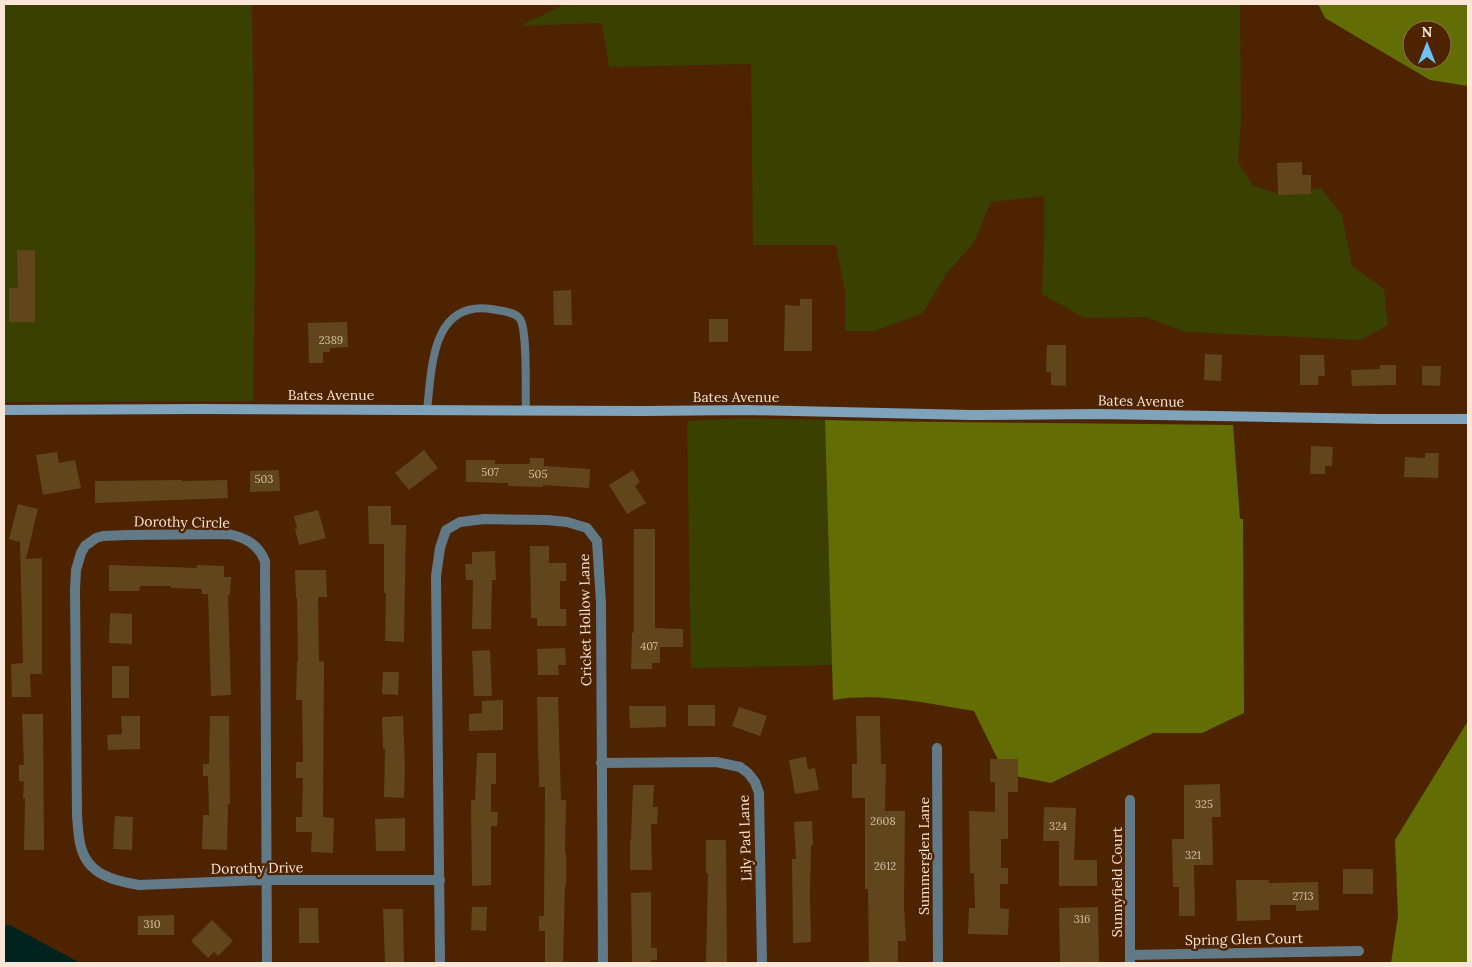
<svg xmlns="http://www.w3.org/2000/svg" width="1472" height="967" viewBox="0 0 1472 967" font-family="Lora,serif">
<rect width="100%" height="100%" fill="#4d2300"/>
<path fill="#394000" d="M 4,4 L 252,4 L 255,258 L 253,401 L 4,402 Z
M 565,4 L 1240,4 L 1241,120 L 1238,162 L 1253,186 L 1283,195 L 1321,188 L 1342,215 L 1352,266 L 1384,289 L 1388,325 L 1361,340 L 1185,332 L 1146,317 L 1084,318 L 1042,294 L 1044,238 L 1044,196 L 991,202 L 973,244 L 946,274 L 923,313 L 875,331 L 845,331 L 845,292 L 836,245 L 753,245 L 751,64 L 609,67 L 602,23 L 520,26 Z
M 744,418 L 825,420 L 832,665 L 691,668 L 687,421 Z"/>
<path fill="#626d06" fill-rule="evenodd" d="M 1318,4 L 1468,4 L 1468,86 L 1430,80 L 1325,18 ZM 1412,30 L 1442,30 L 1442,60 L 1412,60 Z
M 825,420 C 961,423 1097,423 1233,425 L 1240,519 L 1243,519 L 1244,713 L 1202,733 L 1153,733 L 1051,783 L 1005,774 L 974,711 C 928,704 880,692 833,700 Z
M 1468,721 L 1468,963 L 1391,963 L 1398,916 L 1395,840 Z"/>
<path fill="#00241d" d="M 4,925 L 10,925 L 80,963 L 4,963 Z"/>
<path fill="#61461b" d="M 1302,162 L 1302,175 L 1311,175 L 1311,194 L 1278,195 L 1277,163 Z
M 17,250 L 35,250 L 35,322 L 9,322 L 9,288 L 18,288 Z
M 571,290 L 572,325 L 554,325 L 553,291 Z
M 800,299 L 812,299 L 812,351 L 784,351 L 785,305 L 800,306 Z
M 709,319 L 728,319 L 728,342 L 709,342 Z
M 347,322 L 348,347 L 330,348 L 330,352 L 323,352 L 323,363 L 309,363 L 308,323 Z
M 1047,345 L 1066,345 L 1066,386 L 1051,385 L 1051,372 L 1046,372 Z
M 1205,354 L 1222,355 L 1221,381 L 1204,380 Z
M 1300,355 L 1324,355 L 1325,376 L 1318,376 L 1318,385 L 1300,385 Z
M 1380,365 L 1396,365 L 1396,385 L 1352,386 L 1351,370 L 1380,369 Z
M 1422,366 L 1441,366 L 1440,386 L 1422,385 Z
M 1311,446 L 1333,447 L 1332,466 L 1325,466 L 1325,474 L 1310,474 Z
M 424,450 L 438,468 L 409,490 L 395,473 Z
M 57,452 L 59,463 L 75,460 L 81,488 L 43,495 L 36,455 Z
M 1425,453 L 1439,453 L 1438,478 L 1404,477 L 1405,457 L 1425,458 Z
M 530,458 L 544,458 L 544,466 L 590,469 L 589,488 L 543,485 L 543,487 L 508,486 L 508,483 L 466,482 L 466,460 L 495,460 L 495,464 L 530,464 Z
M 279,470 L 280,491 L 250,492 L 250,471 Z
M 633,470 L 640,482 L 635,486 L 646,503 L 627,514 L 609,485 Z
M 182,480 L 182,481 L 227,480 L 228,498 L 95,503 L 95,481 Z
M 18,504 L 38,509 L 26,559 L 42,558 L 42,674 L 30,674 L 31,697 L 12,697 L 11,664 L 23,663 L 20,542 L 9,539 Z
M 368,506 L 391,506 L 391,525 L 406,525 L 404,642 L 385,641 L 386,593 L 384,593 L 384,544 L 369,544 Z
M 318,510 L 326,538 L 299,545 L 295,529 L 297,528 L 294,516 Z
M 634,529 L 655,529 L 655,628 L 683,629 L 683,647 L 660,647 L 660,663 L 652,663 L 652,669 L 631,669 L 632,632 L 634,633 Z
M 530,546 L 549,546 L 549,563 L 566,563 L 566,581 L 560,581 L 560,609 L 566,609 L 566,626 L 537,626 L 537,618 L 531,618 Z
M 495,551 L 496,580 L 492,580 L 491,629 L 472,629 L 473,580 L 466,580 L 465,564 L 472,564 L 472,552 Z
M 109,565 L 197,568 L 197,565 L 224,566 L 224,577 L 231,577 L 230,595 L 228,595 L 231,695 L 211,696 L 208,594 L 202,594 L 202,589 L 171,588 L 171,586 L 140,586 L 139,591 L 109,591 Z
M 295,570 L 326,570 L 327,597 L 318,597 L 319,661 L 324,662 L 323,817 L 334,818 L 333,853 L 311,852 L 312,832 L 296,832 L 296,817 L 302,817 L 303,778 L 296,778 L 296,762 L 303,762 L 302,700 L 296,700 L 297,661 L 298,661 L 297,598 L 296,598 Z
M 110,613 L 132,614 L 132,644 L 109,643 Z
M 565,648 L 566,665 L 558,665 L 559,675 L 538,675 L 537,649 Z
M 490,650 L 492,696 L 474,696 L 472,651 Z
M 112,666 L 129,666 L 129,698 L 112,698 Z
M 383,672 L 399,672 L 398,695 L 382,694 Z
M 537,697 L 558,697 L 561,800 L 566,800 L 565,853 L 566,853 L 566,886 L 565,886 L 563,963 L 545,963 L 545,931 L 539,931 L 539,916 L 544,916 L 545,787 L 539,787 Z
M 503,700 L 503,730 L 469,731 L 469,714 L 482,713 L 482,701 Z
M 688,705 L 715,705 L 715,726 L 688,726 Z
M 629,706 L 666,706 L 666,727 L 630,728 Z
M 739,707 L 767,716 L 760,736 L 732,726 Z
M 22,714 L 43,714 L 44,850 L 24,850 L 25,798 L 23,798 L 24,782 L 19,781 L 19,765 L 24,765 Z
M 121,716 L 140,716 L 140,749 L 108,750 L 107,735 L 122,734 Z
M 210,716 L 229,716 L 230,804 L 228,804 L 227,850 L 202,849 L 203,815 L 209,815 L 208,776 L 203,776 L 203,764 L 209,764 Z
M 403,716 L 405,768 L 404,798 L 384,797 L 385,749 L 383,749 L 382,717 Z
M 856,716 L 880,716 L 881,764 L 886,764 L 885,811 L 905,811 L 904,906 L 906,941 L 898,941 L 898,963 L 869,963 L 868,889 L 865,889 L 865,798 L 852,798 L 852,764 L 857,764 Z
M 477,753 L 496,753 L 496,784 L 491,784 L 491,812 L 498,812 L 497,826 L 491,826 L 491,885 L 472,886 L 471,800 L 475,800 Z
M 806,757 L 808,769 L 815,768 L 819,790 L 795,794 L 789,760 Z
M 990,759 L 1018,759 L 1018,792 L 1008,792 L 1008,839 L 1001,839 L 1001,868 L 1008,868 L 1008,884 L 1000,884 L 1000,908 L 1009,909 L 1008,935 L 968,934 L 969,908 L 975,908 L 974,873 L 970,873 L 969,811 L 995,812 L 995,782 L 990,782 Z
M 1220,784 L 1221,817 L 1212,817 L 1213,865 L 1194,865 L 1195,916 L 1179,916 L 1179,887 L 1173,887 L 1172,839 L 1184,839 L 1184,785 Z
M 633,785 L 654,785 L 653,807 L 658,807 L 657,824 L 651,824 L 652,870 L 630,870 L 630,840 L 631,840 Z
M 1044,807 L 1076,808 L 1074,860 L 1097,860 L 1097,886 L 1059,886 L 1059,841 L 1043,841 Z
M 115,816 L 133,817 L 132,850 L 113,849 Z
M 405,818 L 405,851 L 376,851 L 375,819 Z
M 812,821 L 813,845 L 811,845 L 810,895 L 811,942 L 793,943 L 792,859 L 796,859 L 794,822 Z
M 706,840 L 726,840 L 727,963 L 706,963 L 708,873 L 706,873 Z
M 1343,869 L 1373,869 L 1373,894 L 1343,894 Z
M 1236,880 L 1269,880 L 1269,883 L 1318,882 L 1319,910 L 1296,911 L 1296,905 L 1270,905 L 1270,920 L 1237,921 Z
M 651,892 L 651,948 L 657,948 L 657,960 L 651,960 L 651,963 L 632,963 L 631,893 Z
M 472,907 L 487,907 L 486,931 L 471,930 Z
M 1098,907 L 1099,963 L 1060,963 L 1059,908 Z
M 299,908 L 318,908 L 319,943 L 299,943 Z
M 383,909 L 403,909 L 404,963 L 385,963 Z
M 174,915 L 174,935 L 138,935 L 138,916 Z
M 212,920 L 233,941 L 218,956 L 214,952 L 208,958 L 191,941 Z"/>
<g fill="none" stroke-linecap="round" stroke-linejoin="round">
<path stroke="#627988" stroke-width="8" d="M 427,410 C 432,368 431,301 491,309 C 499,311 515,311 520,319 C 528,331 525,393 526,410"/>
<path stroke="#627988" stroke-width="10" d="M 937,748 L 938,963
M 601,763 L 716,762 L 740,767 L 748,773 L 755,782 L 759,793 L 762,963
M 1130,800 L 1130,963
M 1130,955 L 1359,951
M 267,963 L 265,561 C 258,544 246,538 229,534 L 128,535 L 103,536 L 96,538 L 85,546 L 81,553 L 76,570 L 75,589 L 77,816 C 78,826 78,837 81,847 C 88,875 115,881 139,885 L 265,880 L 440,880
M 440,963 L 436,576 L 440,548 L 446,530 L 460,522 L 484,519 L 547,520 L 567,522 L 587,528 L 597,541 L 601,603 L 603,963"/>
<path stroke="#7ea3ba" stroke-width="10" d="M 4,410 L 200,409 L 644,411 L 747,410 L 971,415 L 1099,414 L 1379,419 L 1468,419"/>
</g>
<g text-anchor="middle" dominant-baseline="central" stroke-width="5" stroke-linejoin="round" paint-order="stroke">
<g font-size="11" fill="#d4bda7">
<text x="331" y="340">2389</text>
<text x="490" y="472">507</text>
<text x="538" y="474">505</text>
<text x="264" y="479">503</text>
<text x="649" y="646">407</text>
<text x="1204" y="804">325</text>
<text x="883" y="821">2608</text>
<text x="1058" y="826">324</text>
<text x="1193" y="855">321</text>
<text x="885" y="866">2612</text>
<text x="1303" y="896">2713</text>
<text x="1082" y="919">316</text>
<text x="152" y="924">310</text>
</g>
<g font-size="14" fill="#fbe5d6" stroke="#4d2300">
<text x="331" y="395">Bates Avenue</text>
<text x="736" y="397">Bates Avenue</text>
<text transform="translate(1141 401) rotate(1)">Bates Avenue</text>
<text transform="translate(182 522) rotate(1)">Dorothy Circle</text>
<text transform="translate(585 620) rotate(-91)">Cricket Hollow Lane</text>
<text transform="translate(745 838) rotate(-92)">Lily Pad Lane</text>
<text transform="translate(924 856) rotate(-90)">Summerglen Lane</text>
<text transform="translate(257 868) rotate(-1)">Dorothy Drive</text>
<text transform="translate(1117 882) rotate(-90)">Sunnyfield Court</text>
<text transform="translate(1244 939) rotate(-1)">Spring Glen Court</text>
</g>
</g>
<rect width="1472" height="967" fill="none" stroke="#fbe5d6" stroke-width="10"/>
<g transform="translate(1427 45)"><circle r="24" fill="#4d2300" stroke="#937156"/>
<path d="M0-4L9 19L0 12L-9 19Z" fill="#6ec2f3"/>
<text y="-8" font-size="14" font-weight="bold" text-anchor="middle" fill="#fbe5d6">N</text>
</g>
</svg>
